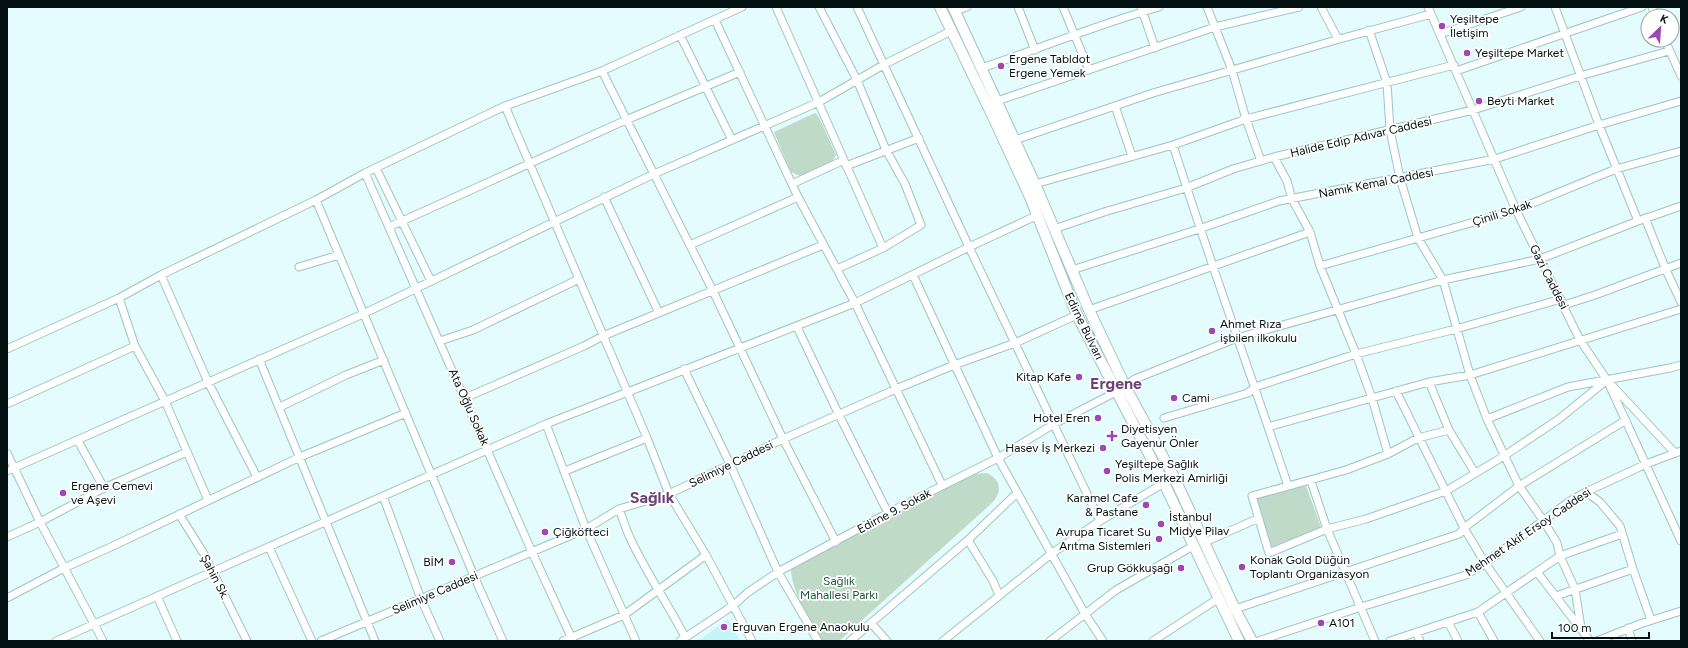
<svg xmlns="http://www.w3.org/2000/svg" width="1688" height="648" viewBox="0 0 1688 648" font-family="Figtree,sans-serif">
<rect width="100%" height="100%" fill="#e4fcfd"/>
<path fill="#c3f5f9" d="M 728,619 L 740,641 L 698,641 L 705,636 Z"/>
<path fill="#bfdac7" d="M 815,113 L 819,117 L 836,155 L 832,162 L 800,176 L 791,172 L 774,132 Z
M 987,473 C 1002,480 1002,492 992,503 L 839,641 L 822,641 C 811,619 791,593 791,568 L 974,474 Z
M 1305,483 L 1321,527 L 1272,547 L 1252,498 Z"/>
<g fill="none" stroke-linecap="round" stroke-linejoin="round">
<defs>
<path id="minor" d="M 776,7 L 883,248
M 819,7 L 857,80 L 886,150 L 905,184 L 921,225 L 883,248 L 837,269
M 857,7 L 969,247 L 1100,521
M 1018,7 L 1035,50
M 1063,7 L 1089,70
M 1141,7 L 1155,48
M 1207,7 L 1232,70 L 1246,119 L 1261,161
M 1321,7 L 1338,39
M 1428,7 L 1516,210 L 1580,340 L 1607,380 L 1681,541
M 1555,7 L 1599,125 L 1638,221
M 1652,7 L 1656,16
M 955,11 L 967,7
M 715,20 L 798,197 L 855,303 L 942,485
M 1369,30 L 1387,83 L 1390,130 L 1400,178 L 1418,238 L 1443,280 L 1470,375 L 1487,419 L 1519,486 L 1543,520 L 1557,543 L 1560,556 L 1575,589 L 1581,628
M 1440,34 L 1521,7
M 680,35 L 732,140
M 1665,40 L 1681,76
M 982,68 C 1041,48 1099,24 1159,7
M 602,71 L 713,291 L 783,439 L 836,542
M 1456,71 L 1642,7
M 997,101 L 1215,27 L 1299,7
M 505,106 L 647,438 L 669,494 L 706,555 L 752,641
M 1115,106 L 1132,156
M 1015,140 L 1153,93 L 1336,40 L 1431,14
M 1173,145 C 1209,259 1250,372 1288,486
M 1274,157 L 1287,181 L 1292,199 L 1310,232 L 1320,266 L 1356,354 L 1372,398 L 1388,454
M 846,166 L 919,138
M 376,168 L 431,281
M 365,173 L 532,552 L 573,641
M 792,184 L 844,160
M 1035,184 L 1173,145 L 1246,119 L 1454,65
M 604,197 L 659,313
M 316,200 L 474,576 L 503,641
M 1645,218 L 1666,270 L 1681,302
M 389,227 L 626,120 L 740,72
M 1054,229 L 1104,212 L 1186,188 L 1233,169 L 1274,157 L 1473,110 L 1580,76 L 1669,51
M 690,245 L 798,197
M 1320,266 L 1516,210 L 1616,169 L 1681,151
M 299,267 L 339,255
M 1072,270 L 1199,229 L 1279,201 L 1495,159 L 1599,125 L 1681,101
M 161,275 L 208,382 L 257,477
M 913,275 L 998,458 L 1085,614 L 1103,641
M 119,298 L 135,346 L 165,401 L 208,500
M 1564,305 L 1595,295 L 1681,263
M 1089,310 L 1310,232
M 797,327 L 839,415 L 888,513
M 440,341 L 473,330 L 579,279
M 7,349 L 119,298 L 161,275 L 316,200 L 365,173 L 505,106 L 602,71 L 742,7
M 259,359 L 375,641
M 684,369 L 730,464 L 778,572 L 818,641
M 1429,382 L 1449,430 L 1475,473
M 1396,391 L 1464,528 L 1485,563 L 1540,641
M 465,398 L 584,346 L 603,336 L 823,245
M 7,404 L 135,346
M 280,407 L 346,375 L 384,360
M 1164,418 L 1248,393 L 1255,387 L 1356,354 L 1456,329 L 1561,299
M 1487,419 L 1568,387 L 1670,368 L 1681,365
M 546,424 L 586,529 L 636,641
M 1268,427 L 1429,382 L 1470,375 L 1681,309
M 1449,430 L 1418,438 L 1388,454 L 1346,470 L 1252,496 L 1269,553 L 1327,529 L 1366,519 L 1446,491 L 1504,456 L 1559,419 L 1607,380 L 1675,453
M 78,441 L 104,488
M 7,453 L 40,522 L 103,641
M 7,471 L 363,314 L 654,174 L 819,102 L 885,64 L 951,31
M 565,471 L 647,438
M 1311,481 L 1327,529 L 1375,641
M 1586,492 L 1600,502 L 1620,526 L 1633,569 L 1651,620
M 383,496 L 421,599 L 440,641
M 619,509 C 623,519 626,530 631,540 C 647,574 668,604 685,637
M 179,514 L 204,554 L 247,641
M 7,537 L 40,522 L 104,488 L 187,452
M 968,540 L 993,581 L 999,595
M 1205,542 L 1259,518
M 269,547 L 312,641
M 1537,572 L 1590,641
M 157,596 L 177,641
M 1556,596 L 1633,569
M 7,598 L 64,568 L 113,546 L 300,457 L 406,413
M 1235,609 L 1459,534 L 1464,528 L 1519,486 L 1626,420
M 1478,612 L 1494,641
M 1448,622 L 1458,641
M 871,623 L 887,641
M 1628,628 L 1632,641
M 1416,632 L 1420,641
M 56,641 L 546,424 L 855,303 L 969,247 L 1038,215
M 321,641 L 586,529 L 619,509 L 669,494 L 783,439 L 896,389 L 954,365 L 1015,343 L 1077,315
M 563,641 L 624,615 L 706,555
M 680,641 L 734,605 L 747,593 L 778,572 L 888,513 L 998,458 L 1054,424 L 1116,392 L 1135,379 L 1237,338 L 1443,280 L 1540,259 L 1638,221 L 1681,206
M 850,641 L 968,540 L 1017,493
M 943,641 L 1051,554 L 1100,521 L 1164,483
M 1050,641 L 1116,590 L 1193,546
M 1153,641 L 1219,598
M 1258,641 L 1361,607 L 1466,575 L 1485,563 L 1570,501 L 1586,492 L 1646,464 L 1681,451
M 1390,641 L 1478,612 L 1560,556 L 1622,534
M 1597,641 L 1640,624 L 1681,611"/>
<path id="highway" d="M 940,7 L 994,119 L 1030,197 L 1077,315 L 1164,483 L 1239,641
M 953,7 L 1035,184 L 1089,310 L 1125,386 L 1174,477 L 1235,609 L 1252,641"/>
</defs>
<use href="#minor" stroke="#9dc4c7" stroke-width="9"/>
<use href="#highway" stroke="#9dc4c7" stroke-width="12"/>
<use href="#minor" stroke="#fff" stroke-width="7"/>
<use href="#highway" stroke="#fff" stroke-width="10"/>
</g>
<g fill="#9e46b3" stroke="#fff" stroke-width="1.5">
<circle cx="1442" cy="26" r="4"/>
<circle cx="1467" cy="53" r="4"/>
<circle cx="1001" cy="66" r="4"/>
<circle cx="1479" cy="101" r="4"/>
<circle cx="1212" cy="331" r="4"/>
<circle cx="1079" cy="377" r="4"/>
<circle cx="1174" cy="398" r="4"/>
<circle cx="1098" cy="418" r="4"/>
<path d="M1110 430h4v4h4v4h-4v4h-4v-4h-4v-4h4z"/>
<circle cx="1103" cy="448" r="4"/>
<circle cx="1107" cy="471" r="4"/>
<circle cx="63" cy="493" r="4"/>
<circle cx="1146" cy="505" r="4"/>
<circle cx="1161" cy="524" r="4"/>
<circle cx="545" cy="532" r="4"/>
<circle cx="1159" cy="539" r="4"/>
<circle cx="452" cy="562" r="4"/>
<circle cx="1242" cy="567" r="4"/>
<circle cx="1181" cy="568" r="4"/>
<circle cx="1321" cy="623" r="4"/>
<circle cx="724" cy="627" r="4"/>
</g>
<g text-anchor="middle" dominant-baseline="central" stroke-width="3.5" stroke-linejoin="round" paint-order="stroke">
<g font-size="12" fill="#031011" stroke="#fff" text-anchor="start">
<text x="1450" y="19">Yeşiltepe<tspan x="1450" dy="14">İletişim</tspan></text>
<text x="1475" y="53">Yeşiltepe Market</text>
<text x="1009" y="59">Ergene Tabldot<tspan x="1009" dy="14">Ergene Yemek</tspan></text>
<text x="1487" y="101">Beyti Market</text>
<text x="1220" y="324">Ahmet Rıza<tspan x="1220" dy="14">işbilen ilkokulu</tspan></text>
<text x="1071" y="377" text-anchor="end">Kitap Kafe</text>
<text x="1182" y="398">Cami</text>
<text x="1090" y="418" text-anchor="end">Hotel Eren</text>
<text x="1121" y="429">Diyetisyen<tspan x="1121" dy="14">Gayenur Önler</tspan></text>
<text x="1095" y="448" text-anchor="end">Hasev İş Merkezi</text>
<text x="1115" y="464">Yeşiltepe Sağlık<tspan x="1115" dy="14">Polis Merkezi Amirliği</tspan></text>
<text x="71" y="486">Ergene Cemevi<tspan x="71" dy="14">ve Aşevi</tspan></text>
<text x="1138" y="498" text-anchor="end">Karamel Cafe<tspan x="1138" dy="14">&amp; Pastane</tspan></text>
<text x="1169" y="517">İstanbul<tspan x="1169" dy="14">Midye Pilav</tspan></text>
<text x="553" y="532">Çiğköfteci</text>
<text x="1151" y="532" text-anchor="end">Avrupa Ticaret Su<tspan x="1151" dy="14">Arıtma Sistemleri</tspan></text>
<text x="1250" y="560">Konak Gold Düğün<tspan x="1250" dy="14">Toplantı Organizasyon</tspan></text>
<text x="444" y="562" text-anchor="end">BİM</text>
<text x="1173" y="568" text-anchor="end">Grup Gökkuşağı</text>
<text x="1329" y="623">A101</text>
<text x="732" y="627">Erguvan Ergene Anaokulu</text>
</g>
<g font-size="12" fill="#031011" stroke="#fff">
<text transform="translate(1361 137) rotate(-13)">Halide Edip Adıvar Caddesi</text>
<text transform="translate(1376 183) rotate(-11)">Namık Kemal Caddesi</text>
<text transform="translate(1502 213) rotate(-18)">Çinili Sokak</text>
<text transform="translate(1549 277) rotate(63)">Gazi Caddesi</text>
<text transform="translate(1084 326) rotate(64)">Edirne Bulvarı</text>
<text transform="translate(469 407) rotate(66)">Ata Oğlu Sokak</text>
<text transform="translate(731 464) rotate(-26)">Selimiye Caddesi</text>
<text transform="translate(894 511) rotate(-28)">Edirne 9. Sokak</text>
<text transform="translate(1528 532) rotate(-34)">Mehmet Akif Ersoy Caddesi</text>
<text transform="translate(215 577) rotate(63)">Şahin Sk.</text>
<text transform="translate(435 593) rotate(-23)">Selimiye Caddesi</text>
</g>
<g font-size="12" fill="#1d5a38" stroke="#fff">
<text x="839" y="581">Sağlık<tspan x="839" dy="14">Mahallesi Parkı</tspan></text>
</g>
<g font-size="16" font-weight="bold" fill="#6d4278" stroke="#fff">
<text x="1116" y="383">Ergene</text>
<text x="652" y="497">Sağlık</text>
</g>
</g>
<rect width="1688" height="648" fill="none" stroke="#031011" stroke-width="16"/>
<g transform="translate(1660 28) rotate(25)"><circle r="19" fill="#ffffff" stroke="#9a9fa0"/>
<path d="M0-3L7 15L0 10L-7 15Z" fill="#9e46b3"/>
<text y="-6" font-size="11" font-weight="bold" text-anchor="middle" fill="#031011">K</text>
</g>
<path d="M1552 632v6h97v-6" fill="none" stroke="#031011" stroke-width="2"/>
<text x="1558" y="632" font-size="12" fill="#031011" stroke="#ffffff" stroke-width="3" paint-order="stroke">100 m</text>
</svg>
